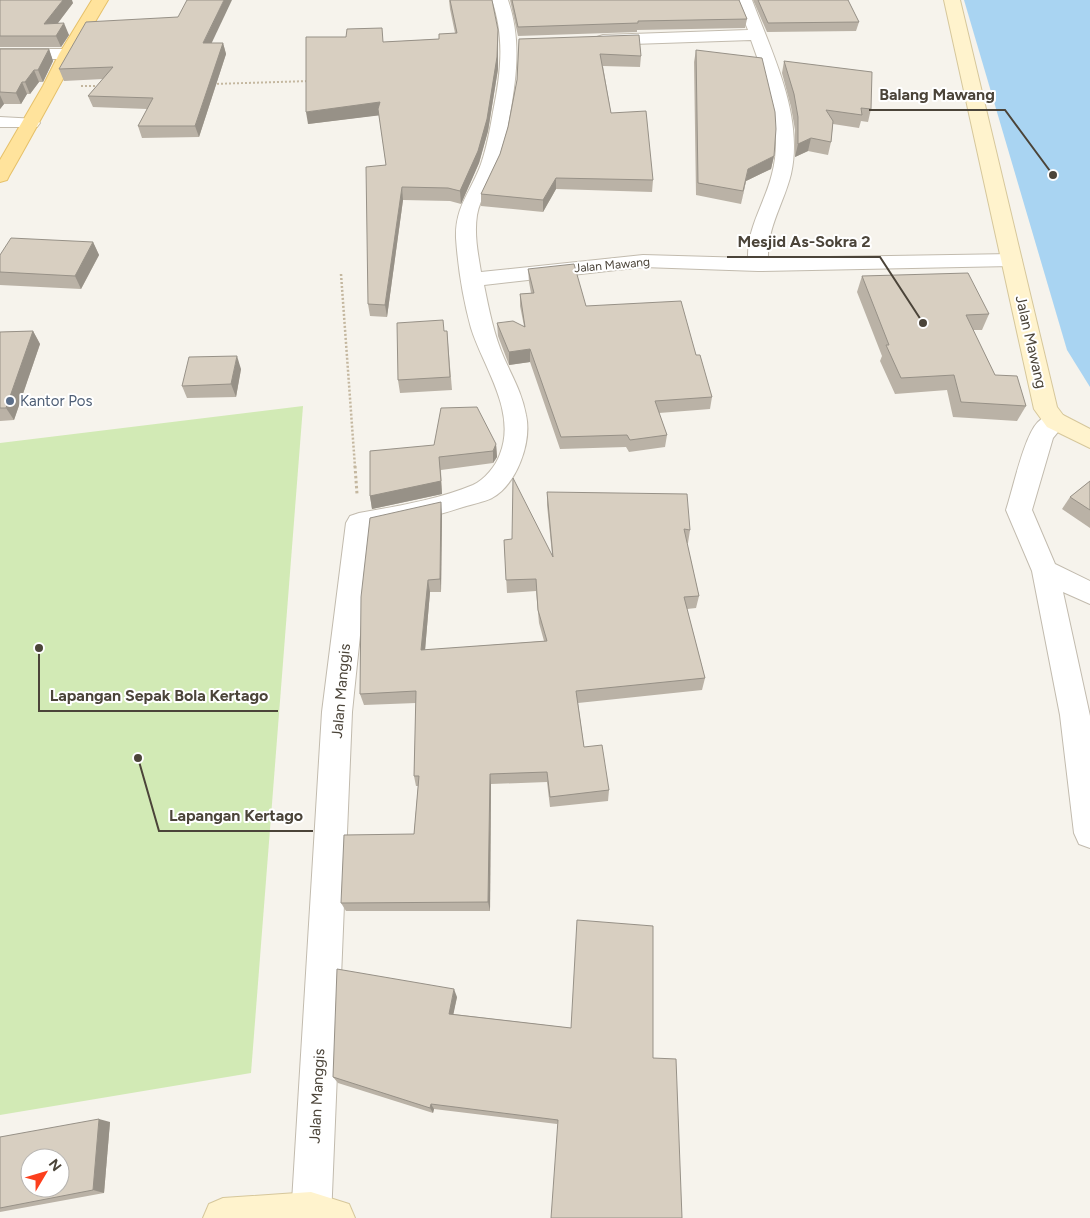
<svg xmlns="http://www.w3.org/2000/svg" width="1090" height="1218" font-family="Figtree,sans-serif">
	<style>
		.green { fill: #d2eab5 }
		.water { fill: #a9d4f2 }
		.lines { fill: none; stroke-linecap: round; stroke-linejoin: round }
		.street-casing { stroke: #c2bbae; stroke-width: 2 }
		.secondary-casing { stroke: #d6c79b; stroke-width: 2 }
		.primary-casing { stroke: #e6c16a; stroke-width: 2 }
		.path-far2 { stroke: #c4b79f; stroke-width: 2; stroke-dasharray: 2 2; stroke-linecap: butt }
		.path-far1 { stroke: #c4b79f; stroke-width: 2.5; stroke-dasharray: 2 2; stroke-linecap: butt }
		.path { stroke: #c4b79f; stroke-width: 3; stroke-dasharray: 2.5 2.5; stroke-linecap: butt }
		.street { fill: #fff; fill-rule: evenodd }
		.secondary { fill: #fff3cd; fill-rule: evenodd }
		.primary { fill: #ffe39c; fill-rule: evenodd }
		.wall { fill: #bab2a6 }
		.shaded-wall { fill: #979187 }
		.building { fill: #d8cfc1; stroke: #979187; fill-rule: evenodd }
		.service-dot { fill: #5c6f8a; stroke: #fff; stroke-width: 2 }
		.labels { text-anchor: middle; stroke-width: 4; stroke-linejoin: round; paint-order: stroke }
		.far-street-label { font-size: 12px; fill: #4b4439; stroke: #fff }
		.street-label { font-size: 15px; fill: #4b4439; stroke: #fff }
		.service-label { font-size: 15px; fill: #4e5e75; stroke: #fff; text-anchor: start }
		.leader { fill: none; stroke: #4b4439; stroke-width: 2 }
		.callout-dot { fill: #4b4439; stroke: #fff; stroke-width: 2 }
		.callout-label { font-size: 16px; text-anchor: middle; font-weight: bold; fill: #4b4439; stroke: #fff; stroke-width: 4; stroke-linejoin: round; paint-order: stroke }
	</style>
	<rect width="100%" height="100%" fill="#f6f3ec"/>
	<polygon class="green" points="303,406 251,1073 0,1115 0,443"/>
	<polygon class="water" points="964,0 1090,0 1090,387 1067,350"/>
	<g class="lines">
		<defs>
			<g id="street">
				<path d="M492 0H508C521 38 517 74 510 114 507 131 505 149 499 166 492 183 480 197 477 215 474 234 478 254 481 272L643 255 748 258C747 227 765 203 772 174 784 130 766 82 751 40L603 45 597 43 595 40 597 37 603 35 748 30 736 0H752C772 53 804 116 791 174 784 203 767 227 768 258L1012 254 1019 256 1022 260 1019 264 1012 266 758 271 643 267 484 285C489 310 494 335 504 358 513 378 522 393 526 415 532 442 517 484 492 498 484 502 472 504 463 507 433 517 403 524 371 530L352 712 331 1218H291L322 712 346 523 350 516 359 513C397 506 437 500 473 485 484 480 496 466 500 454 517 411 483 367 471 328 463 299 458 267 456 238 455 206 471 192 481 164 487 147 490 129 493 112 501 73 505 38 492 0Z"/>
				<polygon points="0,49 67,49 73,51 75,54 73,57 67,59 0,59"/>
				<polygon points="0,117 37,119 40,123 37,127 0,127"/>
				<path d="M1055 413 1063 415 1067 421 1053 438 1032 510 1055 564 1090 581V604L1063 592 1090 716V848L1079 844 1074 833 1060 715 1032 571 1006 510C1013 489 1024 436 1038 422 1043 417 1049 414 1055 413Z"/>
			</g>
			<g id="secondary">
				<polygon points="944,0 960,0 1057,407 1063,415 1090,429 1090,448 1047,427 1034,409"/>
				<polygon points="311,1192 349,1204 355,1218 203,1218 209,1204 223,1198"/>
			</g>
			<path id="primary" d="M92 0H108C73 58 43 117 9 176L7 180 0 182V160L43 86 59 54Z"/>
		</defs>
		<use href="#street" class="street-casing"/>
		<use href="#secondary" class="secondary-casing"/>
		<use href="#primary" class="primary-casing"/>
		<g class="path-far2">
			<polyline points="213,84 309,81"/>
			<polyline points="81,86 99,86"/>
		</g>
		<polyline class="path-far1" points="341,274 355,467"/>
		<polyline class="path" points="355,466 357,494"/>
		<use href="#street" class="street"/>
		<use href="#secondary" class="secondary"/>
		<use href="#primary" class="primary"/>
	</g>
	<g class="wall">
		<polygon points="0,0 73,3 58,23 69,35 61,47 0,47"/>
		<polygon points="449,0 498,30 498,69 488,131 479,163 461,204 450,201 403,200 387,317 370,316 368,304 386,165 379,115 308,124 384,42 439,39 455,33 450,9"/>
		<polygon points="510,0 739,0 747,19 745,28 637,30 637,32 518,36"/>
		<polygon points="753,0 848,0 859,22 856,31 767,32"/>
		<polygon points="519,39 641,56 640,67 603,66 611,113 653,180 652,192 556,189 543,212 481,206 481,194 500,154 508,127 517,80"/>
		<polygon points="212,43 223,43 226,54 199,137 142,138 138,126 147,109 93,107 88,96 103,79 64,81 59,69"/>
		<polygon points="0,49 49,49 53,61 43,82 39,82 30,94 27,94 21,104 4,104 0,109"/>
		<polygon points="696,50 774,156 771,169 746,181 741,204 696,195 694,62"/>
		<polygon points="784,61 871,109 868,122 861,121 859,128 833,124 831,142 828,155 808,151 795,157 795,130 791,107 782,73"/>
		<polygon points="93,242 99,255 81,289 0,285 0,255"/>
		<polygon points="528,269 586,306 696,355 712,397 710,409 659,413 667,435 665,447 629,452 626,447 560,449 530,362 509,365 498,336 497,323 524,326 520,306 520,294 531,293 529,282"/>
		<polygon points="862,276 989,314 982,330 973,330 995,375 1026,406 1017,421 953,417 947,390 895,394 880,361 882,356 857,292"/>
		<polygon points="33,331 40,344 14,420 0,421 0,332"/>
		<polygon points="444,331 447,331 452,390 400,393 398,380"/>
		<polygon points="241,369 236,397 187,398 182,386"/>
		<polygon points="496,444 497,457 493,463 441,470 442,494 372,509 370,496 370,451"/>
		<polygon points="1090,481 1090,528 1062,509 1070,497"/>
		<polygon points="547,492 690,530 688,543 687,543 699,596 696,608 687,609 705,678 702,690 578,703 584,747 609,790 608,801 550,807 547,782 491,784 490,911 346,911 341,903 414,834 418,786 416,786 414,776 416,703 364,705 360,694 442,515 441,592 430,592 425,650 544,641 539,623 536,591 507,593 504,540 552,554 547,505"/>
		<polygon points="653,926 557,1124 434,1109 433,1113 338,1083 333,1077 457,997 453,1014 571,1028"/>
		<polygon points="110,1122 104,1193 0,1212 0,1137"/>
	</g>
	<g class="shaded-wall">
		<polygon points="63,0 72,0 73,3 48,36 44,24"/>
		<polygon points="224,0 232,0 206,55 203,43"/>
		<polygon points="64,23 69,35 61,47 56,36"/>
		<polygon points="498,30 498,69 488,131 479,163 461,204 460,191"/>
		<polygon points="223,43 226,54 199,137 195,126"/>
		<polygon points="49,49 53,61 43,82 38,70"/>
		<polygon points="34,70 39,82 30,94 25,82"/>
		<polygon points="22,82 27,94 21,104 16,93"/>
		<polygon points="0,95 4,104 0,109"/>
		<polygon points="380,102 382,115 308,124 306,112"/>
		<polygon points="811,138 808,151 795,157 798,144"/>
		<polygon points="774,156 771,169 746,181 741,204 748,169"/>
		<polygon points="556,178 556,189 543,212 543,200"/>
		<polygon points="402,187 403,200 387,317 385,305"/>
		<polygon points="93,242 99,255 81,289 75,276"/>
		<polygon points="33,331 40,344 14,420 6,408"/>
		<polygon points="530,349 530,362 509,365 509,352"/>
		<polygon points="237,356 241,369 236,397 231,384"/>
		<polygon points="496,444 497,457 493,463 493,451"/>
		<polygon points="439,457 442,494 372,509 370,496"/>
		<polygon points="441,502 442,515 441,592 440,579"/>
		<polygon points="428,580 430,592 424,662 421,650"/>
		<polygon points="490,774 491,784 490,911 488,902"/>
		<polygon points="454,989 457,997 452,1021 449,1014"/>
		<polygon points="431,1104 434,1109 433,1113 430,1108"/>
		<polygon points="99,1119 110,1122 104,1193 93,1190"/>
	</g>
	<g class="building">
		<polygon points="0,0 63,0 44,24 64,23 56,36 0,36"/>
		<polygon points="187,0 224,0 203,43 223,43 195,126 138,126 153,98 88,96 113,67 59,69 86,22 178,17"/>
		<polygon points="450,0 492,0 498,30 497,57 487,119 478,151 460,191 448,188 402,187 385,305 368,304 366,167 386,165 378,109 380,102 306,112 306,37 346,37 347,29 382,28 383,42 439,39 439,34 457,33"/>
		<polygon points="512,0 739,0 747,19 638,21 638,23 518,27"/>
		<polygon points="758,0 848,0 859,22 768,23"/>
		<polygon points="639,35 641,56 600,54 611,113 646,111 653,180 556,178 543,200 481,194 500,154 508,127 517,80 519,39"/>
		<polygon points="0,49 49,49 38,70 34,70 25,82 22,82 16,93 0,92"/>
		<polygon points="696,50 762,58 775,112 776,129 774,156 748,169 743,191 698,183"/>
		<polygon points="784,61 872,72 871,109 861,108 862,115 826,110 833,121 831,142 811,138 798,144 798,117 794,94"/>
		<polygon points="11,238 93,242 75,276 0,272 0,255"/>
		<polygon points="574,264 586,306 681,301 696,355 700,355 712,397 655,401 667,435 630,440 627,435 561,437 530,349 509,352 497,323 513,321 525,327 520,294 534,293 528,269"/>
		<polygon points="968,273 989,314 966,315 995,375 1017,376 1026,406 961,402 954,375 901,378 886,345 889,345 862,276"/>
		<polygon points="443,320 444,331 447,331 450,377 398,380 397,323"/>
		<polygon points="33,331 6,408 0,408 0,332"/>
		<polygon points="237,356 231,384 182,386 189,357"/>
		<polygon points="477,407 496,444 493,451 439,457 441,481 370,496 370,451 434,445 441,408"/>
		<polygon points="513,478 553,557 547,492 687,494 690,530 684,529 699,596 684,597 705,678 576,691 584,747 602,745 609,790 550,797 547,772 490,774 488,902 341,903 344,835 414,834 419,776 414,776 416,691 360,694 361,597 370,518 441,502 440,579 428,580 421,650 547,641 538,610 536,579 506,580 504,540 512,539"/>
		<polygon points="1090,481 1090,510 1070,497"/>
		<polygon points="577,920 653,926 653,1058 676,1059 682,1218 551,1218 558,1120 431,1104 430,1108 333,1077 337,969 454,989 449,1014 571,1028"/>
		<path d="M99 1119 93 1190 0 1208V1137ZM30 1158H60V1188H30Z"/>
	</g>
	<circle class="service-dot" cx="10" cy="401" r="5"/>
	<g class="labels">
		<g class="far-street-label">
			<text transform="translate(612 265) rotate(-5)" y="4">Jalan Mawang</text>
		</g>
		<g class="street-label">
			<text transform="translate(1031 342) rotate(77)" y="5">Jalan Mawang</text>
			<text transform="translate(341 691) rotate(-85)" y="5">Jalan Manggis</text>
			<text transform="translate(317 1096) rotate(-87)" y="5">Jalan Manggis</text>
		</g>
		<g class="service-label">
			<text x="20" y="406">Kantor Pos</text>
		</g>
	</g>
	<path class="leader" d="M1053 175L1005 110H869M923 323L880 257H727M39 648L39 711H278M138 758L159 831H313"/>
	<g class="callout-dot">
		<circle cx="1053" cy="175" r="5"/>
		<circle cx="923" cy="323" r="5"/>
		<circle cx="39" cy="648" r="5"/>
		<circle cx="138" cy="758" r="5"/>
	</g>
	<g class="callout-label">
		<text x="937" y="100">Balang Mawang</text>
		<text x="804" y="247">Mesjid As-Sokra 2</text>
		<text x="159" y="701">Lapangan Sepak Bola Kertago</text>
		<text x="236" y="821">Lapangan Kertago</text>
	</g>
	<g transform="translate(45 1173) rotate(52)"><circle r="24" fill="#ffffff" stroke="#b7b4b0"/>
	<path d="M0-4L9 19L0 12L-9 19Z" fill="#fc3f1d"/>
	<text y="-8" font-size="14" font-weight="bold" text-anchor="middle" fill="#4b4439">N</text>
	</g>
</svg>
